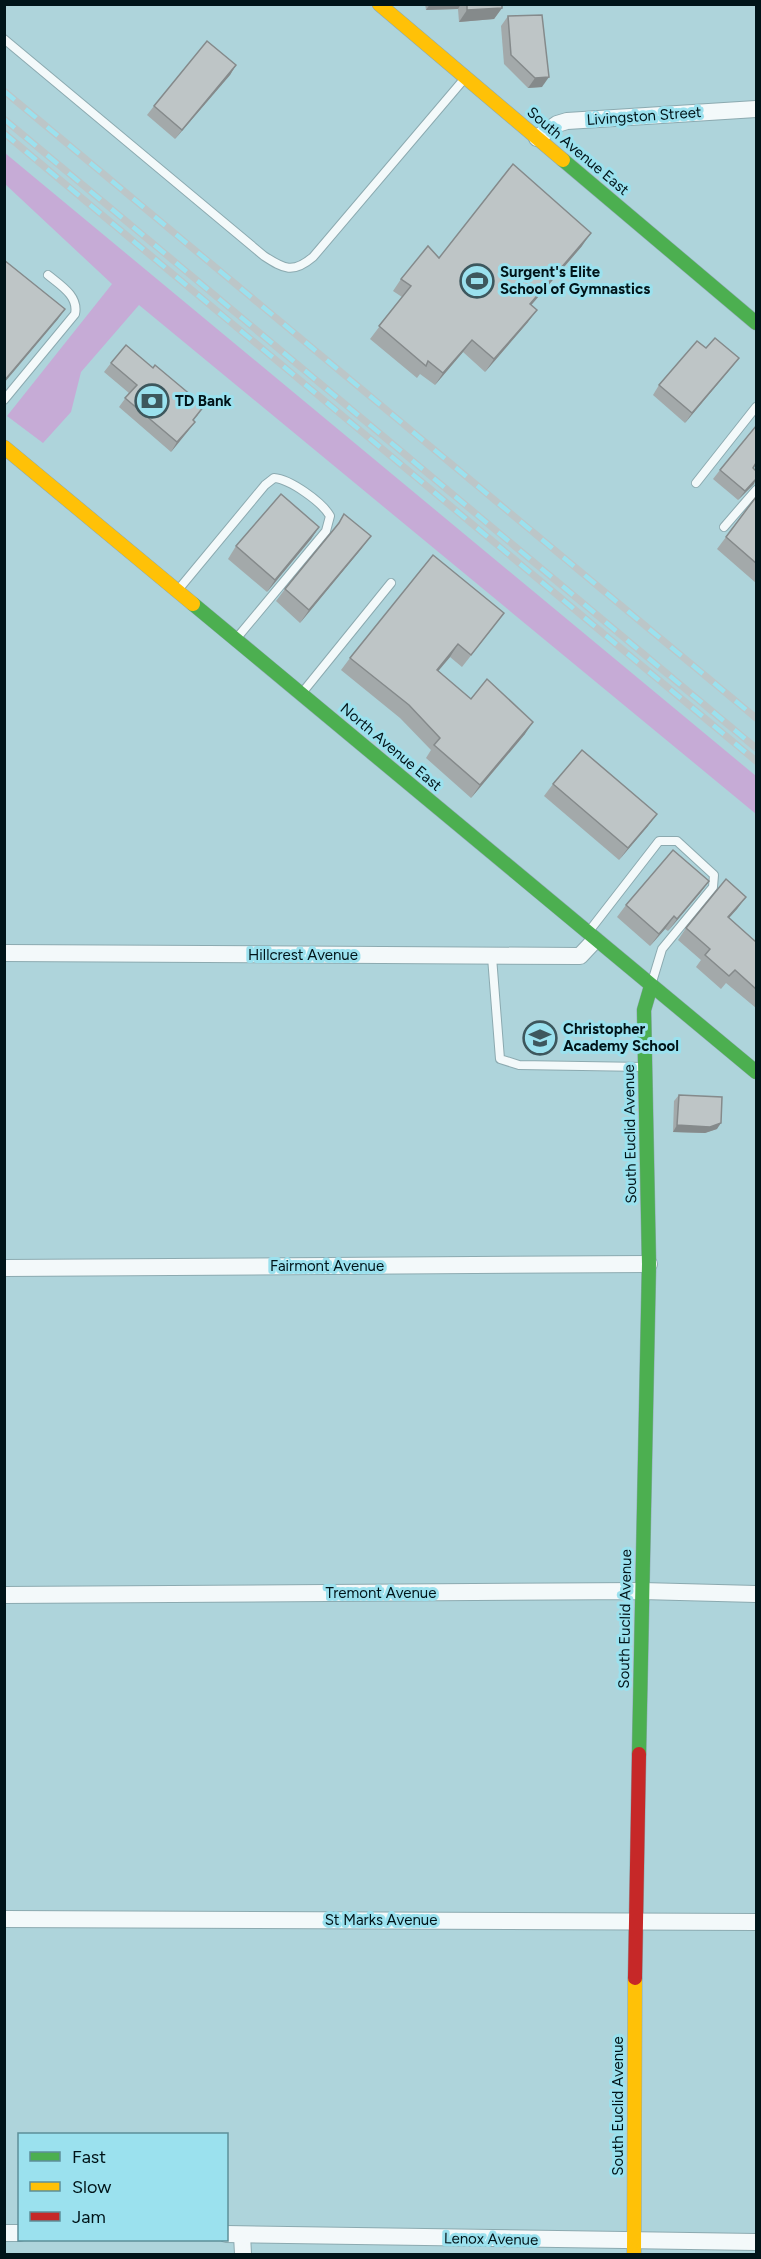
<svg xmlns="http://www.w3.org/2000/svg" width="761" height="2259" font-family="Figtree,sans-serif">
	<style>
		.green { fill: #c6abd6 }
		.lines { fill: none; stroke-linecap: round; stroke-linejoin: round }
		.lane-casing { stroke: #8caab0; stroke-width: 10 }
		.street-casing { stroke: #8caab0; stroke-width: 18 }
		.fast-casing { stroke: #8caab0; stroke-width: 15 }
		.slow-casing { stroke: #8caab0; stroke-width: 15 }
		.jam-casing { stroke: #8caab0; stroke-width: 15 }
		.lane { stroke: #f3f9fa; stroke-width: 8 }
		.street { stroke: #f3f9fa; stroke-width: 16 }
		.fast { stroke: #4caf50; stroke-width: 14 }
		.slow { stroke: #ffc107; stroke-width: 14 }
		.jam { stroke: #c62828; stroke-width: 14 }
		.rail-casing { stroke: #bcc6c8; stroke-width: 7 }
		.rail { stroke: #9be1ee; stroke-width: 4.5; stroke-dasharray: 14; stroke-linecap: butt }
		.wall { fill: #a3a9aa }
		.shaded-wall { fill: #858a8b }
		.building { fill: #bec5c6; stroke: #858a8b; stroke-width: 1.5 }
		.labels { text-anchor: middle; stroke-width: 6; stroke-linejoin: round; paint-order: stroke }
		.street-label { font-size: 15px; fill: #001419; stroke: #9be1ee }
		.poi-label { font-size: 15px; font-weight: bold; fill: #001419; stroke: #9be1ee; text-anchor: start }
	</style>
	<rect width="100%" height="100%" fill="#aed4db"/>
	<polygon class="green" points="5,153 756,776 756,814 139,305 81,372 71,412 43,443 7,416 112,284 5,184"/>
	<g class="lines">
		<defs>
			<g id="lane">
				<path d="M4 39 264 256C284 269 293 274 313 257L465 78"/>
				<path d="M4 400 75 314C79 296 60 285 48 275"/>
				<polyline points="696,483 756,407"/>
				<polyline points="724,527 756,490"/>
				<path d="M178 590 265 485 274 478C290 479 322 502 330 516L326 531 236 639"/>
				<polyline points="302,693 391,583"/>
				<polyline points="590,930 659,841 677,841 714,875 713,887 662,949 652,982"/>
				<polyline points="492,957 500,1059 519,1065 645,1067"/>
			</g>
			<g id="street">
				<polyline points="537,138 557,124 567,121 756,109"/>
				<polyline points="4,953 580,956 595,940"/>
				<polyline points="4,1268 649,1264"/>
				<polyline points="4,1595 642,1591 756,1594"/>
				<polyline points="4,1919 756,1922"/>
				<polyline points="4,2233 20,2233"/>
				<polyline points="226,2234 756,2242"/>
				<polyline points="242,2235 243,2254"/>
			</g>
			<g id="fast">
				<polyline points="563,160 756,323"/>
				<polyline points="193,604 756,1072"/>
				<polyline points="639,1754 649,1264 644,1010 651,986"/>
			</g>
			<g id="slow">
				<polyline points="379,4 563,160"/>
				<polyline points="4,447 193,604"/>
				<polyline points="634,2254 635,1978"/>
			</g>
			<polyline id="jam" points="635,1978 639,1754"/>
		</defs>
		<use href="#lane" class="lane-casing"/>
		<use href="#street" class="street-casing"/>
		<use href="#fast" class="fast-casing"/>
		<use href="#slow" class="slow-casing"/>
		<use href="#jam" class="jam-casing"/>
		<use href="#lane" class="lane"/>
		<use href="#street" class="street"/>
		<use href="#fast" class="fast"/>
		<use href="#slow" class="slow"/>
		<use href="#jam" class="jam"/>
		<defs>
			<g id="rail">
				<polyline points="4,91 756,718"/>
				<polyline points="4,119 756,748"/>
				<polyline points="4,133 756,761"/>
			</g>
		</defs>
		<use href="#rail" class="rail-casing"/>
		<use href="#rail" class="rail"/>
	</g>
	<g class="wall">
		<polygon points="425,4 502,4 502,8 494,19 459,22 458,9 426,10"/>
		<polygon points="508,16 542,87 528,88 504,64 501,26"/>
		<polygon points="236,65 230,75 175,139 147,115 154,106"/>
		<polygon points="582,246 531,305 528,322 485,372 463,352 435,385 420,374 417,378 370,339 402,297 393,291 401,279 439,258"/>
		<polygon points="706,348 732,367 685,423 653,395 659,385"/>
		<polygon points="111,363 198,415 193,420 188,431 171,452 119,407 129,393 104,372"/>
		<polygon points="754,468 754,484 738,500 713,479 720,470"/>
		<polygon points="756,497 756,583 717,549"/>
		<polygon points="344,514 362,548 300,623 276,601 285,589 333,531"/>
		<polygon points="319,527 311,539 267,592 228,559 236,546"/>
		<polygon points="495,625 462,667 450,657 438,671 471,699 525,734 471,798 426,758 431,750 400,718 341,670 350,658"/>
		<polygon points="553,784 648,826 619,860 544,796"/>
		<polygon points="709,881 700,893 668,931 665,929 650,946 617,917 626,905"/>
		<polygon points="746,897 737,909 729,918 756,942 756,1008 726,983 721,989 696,967 701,960 678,940 686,928"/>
		<polygon points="679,1095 717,1129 705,1133 673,1132 674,1101"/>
	</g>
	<g class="shaded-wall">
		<polygon points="430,4 461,4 458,9 426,10"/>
		<polygon points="502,8 494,19 459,22 467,10"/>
		<polygon points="236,65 230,75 175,139 182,130"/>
		<polygon points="549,77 542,87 528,88 535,78"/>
		<polygon points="591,233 582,246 521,317 530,304"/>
		<polygon points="65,309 58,319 4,383 4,381"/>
		<polygon points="537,310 528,322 485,372 494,359"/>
		<polygon points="472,340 463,352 435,385 443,373"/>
		<polygon points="739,358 732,367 685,423 692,413"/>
		<polygon points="195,422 188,431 171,452 177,442"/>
		<polygon points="756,479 754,484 738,500 745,491"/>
		<polygon points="319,527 311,539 267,592 275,580"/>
		<polygon points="371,536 362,548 300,623 309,610"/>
		<polygon points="458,644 450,657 429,682 437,670"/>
		<polygon points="533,722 525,734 471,798 480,785"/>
		<polygon points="657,814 648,826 619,860 628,848"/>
		<polygon points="709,881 700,893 668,931 677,919"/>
		<polygon points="746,897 737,909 719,929 728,917"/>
		<polygon points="674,916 665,929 650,946 659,934"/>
		<polygon points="721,1123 717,1129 705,1133 673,1132 677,1125"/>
	</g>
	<g class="building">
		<polygon points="467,4 502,4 502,8 467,10"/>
		<polygon points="542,15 549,77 535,78 511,55 508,16"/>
		<polygon points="207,41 236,65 182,130 154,106"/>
		<polygon points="513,164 591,233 530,304 537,310 494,359 472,340 443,373 428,361 426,366 379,326 411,286 401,279 428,246 439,258"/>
		<polygon points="4,260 65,309 4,381"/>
		<polygon points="715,338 739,358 692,413 659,385 697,341 706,348"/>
		<polygon points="126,345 153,368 155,365 204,406 193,420 195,422 177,442 125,398 137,385 111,363"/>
		<polygon points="756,426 756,463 753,468 756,471 756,479 745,491 720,470"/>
		<polygon points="281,494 319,527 275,580 236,546"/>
		<polygon points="756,497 756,563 726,537"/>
		<polygon points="344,514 371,536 309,610 285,589 339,523"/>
		<polygon points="433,555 504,613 471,655 458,644 437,670 471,699 487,679 533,722 480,785 434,745 440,738 409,705 350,658"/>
		<polygon points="582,750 657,814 628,848 553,784"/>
		<polygon points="673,850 709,881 677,919 674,916 659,934 626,905"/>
		<polygon points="726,879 746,897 728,917 756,942 756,989 735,970 729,976 705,955 710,949 686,928"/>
		<polygon points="679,1095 722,1097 721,1123 710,1127 677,1125"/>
	</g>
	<defs>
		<symbol id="stadium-ring" viewBox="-11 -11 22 22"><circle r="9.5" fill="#9be1ee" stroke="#3d575d" stroke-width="1.5"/><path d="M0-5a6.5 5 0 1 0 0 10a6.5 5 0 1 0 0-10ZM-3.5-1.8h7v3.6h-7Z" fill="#3d575d"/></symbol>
		<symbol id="bank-ring" viewBox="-11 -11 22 22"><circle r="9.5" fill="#9be1ee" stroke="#3d575d" stroke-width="1.5"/><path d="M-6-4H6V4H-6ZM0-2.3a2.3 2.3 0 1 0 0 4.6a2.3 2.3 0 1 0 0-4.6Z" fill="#3d575d"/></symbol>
		<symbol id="school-ring" viewBox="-11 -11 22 22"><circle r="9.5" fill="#9be1ee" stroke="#3d575d" stroke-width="1.5"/><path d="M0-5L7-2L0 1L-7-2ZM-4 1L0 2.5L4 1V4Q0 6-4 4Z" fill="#3d575d"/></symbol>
	</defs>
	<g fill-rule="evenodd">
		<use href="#stadium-ring" x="458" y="262" width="38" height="38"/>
		<use href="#bank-ring" x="133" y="382" width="38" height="38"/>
		<use href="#school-ring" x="521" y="1019" width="38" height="38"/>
	</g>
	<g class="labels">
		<g class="street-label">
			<text transform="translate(644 116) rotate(-4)" y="5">Livingston Street</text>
			<text transform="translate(578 151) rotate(40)" y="5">South Avenue East</text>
			<text transform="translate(391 747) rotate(40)" y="5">North Avenue East</text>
			<text x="303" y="960">Hillcrest Avenue</text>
			<text transform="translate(630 1134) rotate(-91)" y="5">South Euclid Avenue</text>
			<text x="327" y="1271">Fairmont Avenue</text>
			<text x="381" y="1598">Tremont Avenue</text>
			<text transform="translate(625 1619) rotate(-89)" y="5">South Euclid Avenue</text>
			<text x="381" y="1925">St Marks Avenue</text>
			<text transform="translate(618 2106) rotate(-90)" y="5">South Euclid Avenue</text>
			<text transform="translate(491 2239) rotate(1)" y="5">Lenox Avenue</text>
		</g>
		<g class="poi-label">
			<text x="500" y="277">Surgent's Elite<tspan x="500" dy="17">School of Gymnastics</tspan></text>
			<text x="175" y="406">TD Bank</text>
			<text x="563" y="1034">Christopher<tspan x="563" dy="17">Academy School</tspan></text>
		</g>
	</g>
	<rect width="761" height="2259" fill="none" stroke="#001419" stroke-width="12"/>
	<rect x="18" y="2133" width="210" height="108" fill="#9be1ee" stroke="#5d8f99" stroke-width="1.5"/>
	<rect x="30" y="2152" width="30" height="9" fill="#4caf50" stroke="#5d8f99" stroke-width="1.5"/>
	<text x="72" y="2163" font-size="18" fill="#001419">Fast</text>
	<rect x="30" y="2182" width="30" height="9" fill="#ffc107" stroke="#5d8f99" stroke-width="1.5"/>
	<text x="72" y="2193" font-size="18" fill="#001419">Slow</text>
	<rect x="30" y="2212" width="30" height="9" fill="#c62828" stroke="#5d8f99" stroke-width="1.5"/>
	<text x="72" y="2223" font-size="18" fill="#001419">Jam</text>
</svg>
